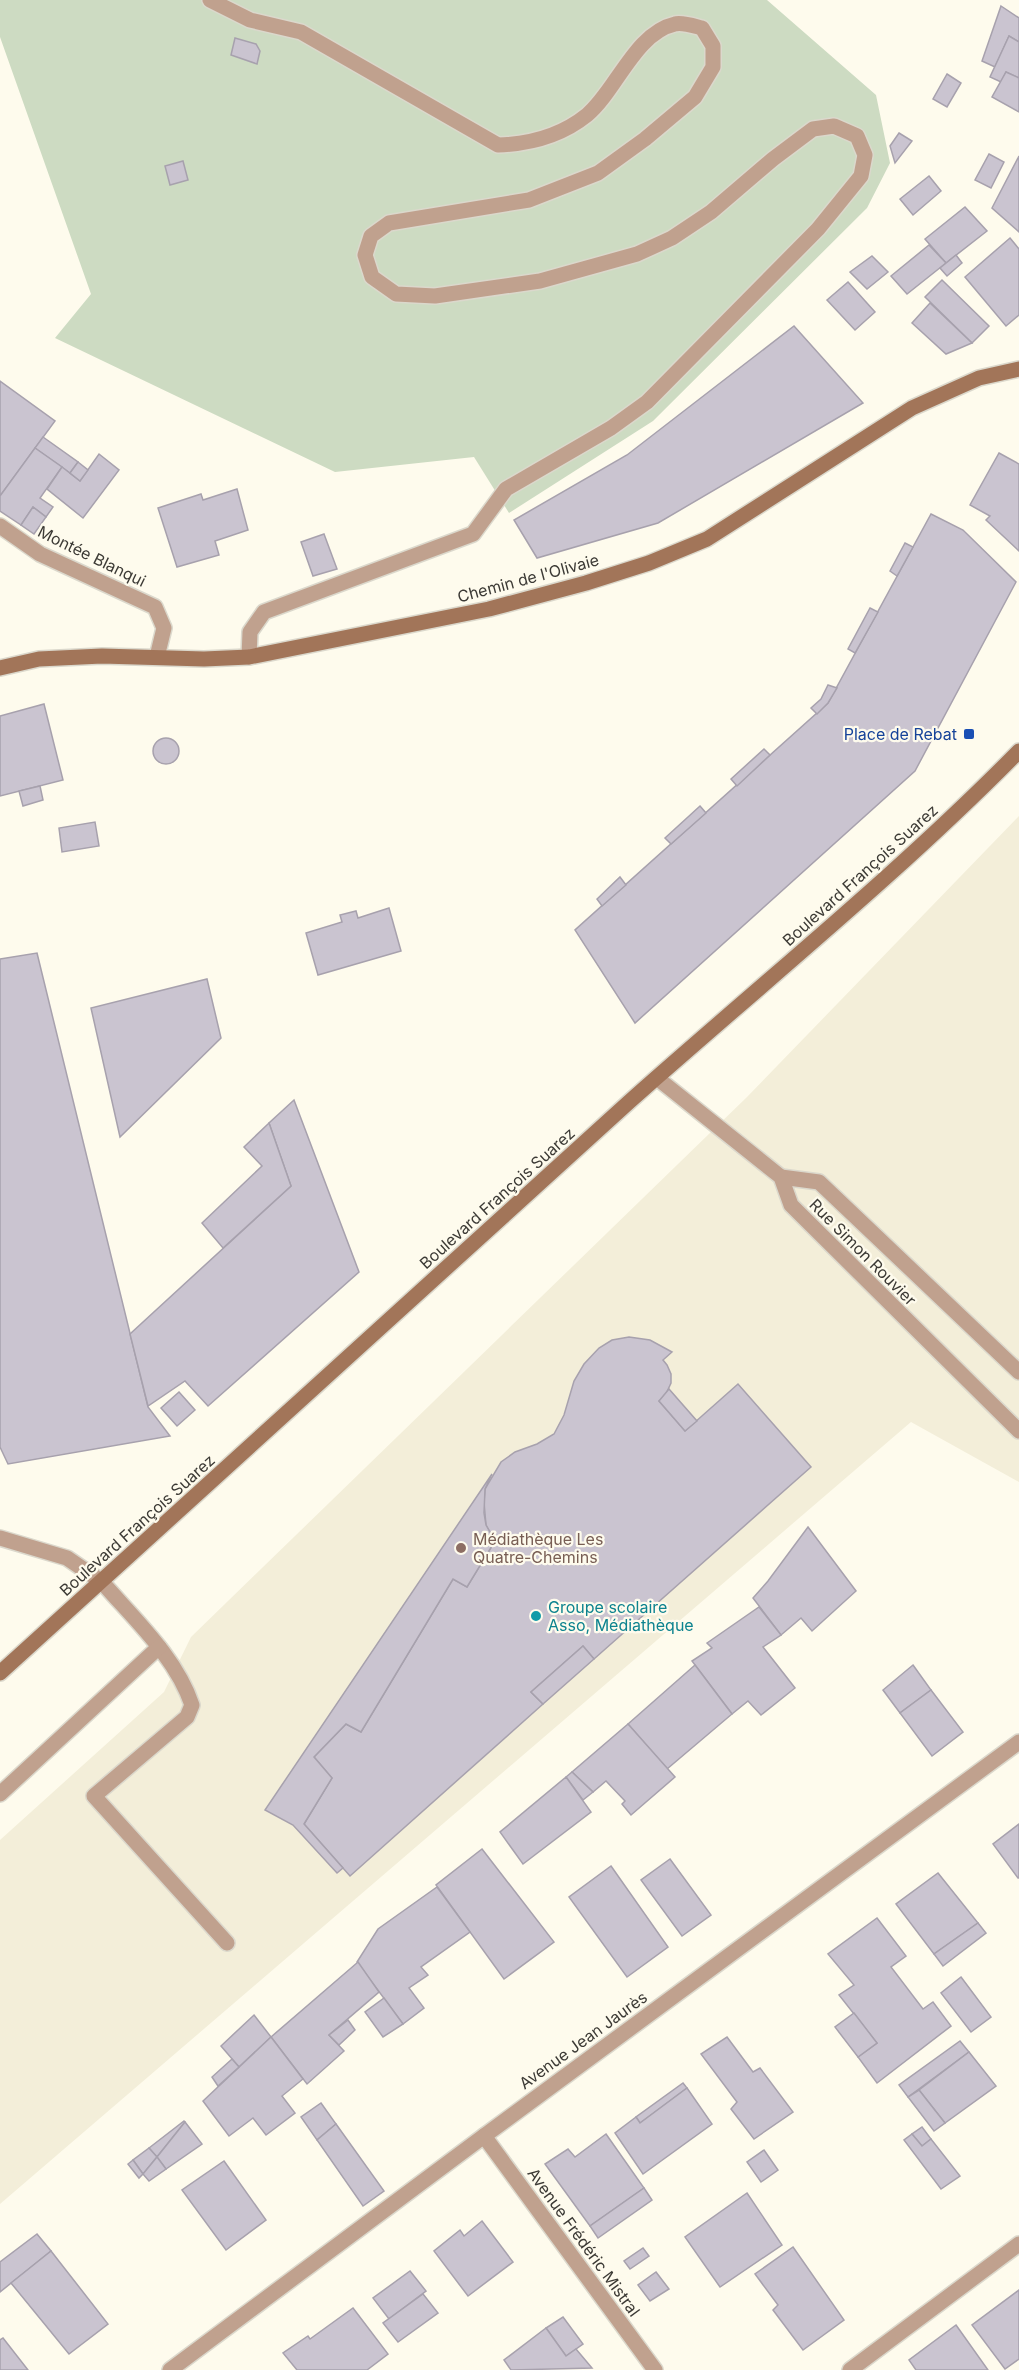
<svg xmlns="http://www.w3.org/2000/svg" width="1019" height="2370" font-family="Inter,sans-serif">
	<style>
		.built { fill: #f3eed9 }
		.green { fill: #cddbc2 }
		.building { fill: #cac4d0; stroke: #a7a1ad; stroke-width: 1.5 }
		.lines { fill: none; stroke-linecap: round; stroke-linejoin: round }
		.lane-casing { stroke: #dbd8cc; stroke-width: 18 }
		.street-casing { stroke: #dbd8cc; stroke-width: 18 }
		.secondary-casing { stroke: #dbd8cc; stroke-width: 18 }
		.lane { stroke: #c0a18e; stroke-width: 15 }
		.street { stroke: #c0a18e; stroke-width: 15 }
		.secondary { stroke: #a27559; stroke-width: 15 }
		.transit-dot { fill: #1a4fb4; stroke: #fefbed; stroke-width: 2 }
		.education-dot { fill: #8d6e63; stroke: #fefbed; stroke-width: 2 }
		.culture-dot { fill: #0f9aa8; stroke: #fefbed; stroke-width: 2 }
		.labels { text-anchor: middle; stroke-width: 4.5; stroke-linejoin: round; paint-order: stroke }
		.street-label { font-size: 16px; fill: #3c3a35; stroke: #fefbed }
		.transit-label { font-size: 16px; fill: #164399; stroke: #fefbed; text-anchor: end }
		.education-label { font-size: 16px; fill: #785e54; stroke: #fefbed; text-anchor: start }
		.culture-label { font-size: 16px; fill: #0d838f; stroke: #fefbed; text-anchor: start }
	</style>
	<rect width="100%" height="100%" fill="#fefbed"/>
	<polygon class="built" points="1019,816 1019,1482 911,1422 0,2204 0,1840 164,1692 191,1637 747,1097"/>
	<polygon class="green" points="0,0 767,0 876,95 890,163 867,208 653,421 509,513 474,457 335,472 55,338 91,294 0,37"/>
	<g class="building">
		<polygon points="1001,6 1019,18 1019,42 1009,36 995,67 982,61"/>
		<polygon points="1009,36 1019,42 1019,78 1006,72 1001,82 990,77"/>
		<polygon points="235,38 256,44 260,51 257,64 231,55"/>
		<polygon points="1006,72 1019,78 1019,112 992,97"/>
		<polygon points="947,74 961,83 947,107 933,99"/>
		<polygon points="899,133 912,141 895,163 890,146"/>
		<polygon points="989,154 1004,162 991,188 975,180"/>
		<polygon points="1019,156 1019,232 992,208"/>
		<polygon points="183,161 188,180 170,185 165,166"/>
		<polygon points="929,176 941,191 913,215 900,199"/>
		<polygon points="965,207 987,231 946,263 925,239"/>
		<polygon points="1010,238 1019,249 1019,315 1006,326 965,277"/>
		<polygon points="929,245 946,263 907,294 891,276"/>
		<polygon points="956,255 962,263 947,276 940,268"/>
		<polygon points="872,256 888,272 867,289 850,272"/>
		<polygon points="942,280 989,326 972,343 925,297"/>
		<polygon points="848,282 875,312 855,330 827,300"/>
		<polygon points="930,303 972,343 946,354 912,323"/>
		<polygon points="794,326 863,403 658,523 537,558 514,520 627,455"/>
		<polygon points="0,381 55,421 0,496"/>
		<polygon points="43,437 78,462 70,473 35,448"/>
		<polygon points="35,448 62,467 40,498 53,507 46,517 33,507 21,525 0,511 0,496"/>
		<polygon points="999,453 1019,464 1019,551 986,520 990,516 970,505"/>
		<polygon points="99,454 119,470 83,518 47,489 62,467 80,481"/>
		<polygon points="78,462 88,470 80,481 70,473"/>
		<polygon points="237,489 248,530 215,541 219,555 177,567 158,508 201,494 203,500"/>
		<polygon points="33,507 46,517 34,534 21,525"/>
		<polygon points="931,514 963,530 1016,582 915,771 635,1023 575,930 828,703"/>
		<polygon points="324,534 337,569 313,576 301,542"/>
		<polygon points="905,543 913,547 897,576 890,571"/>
		<polygon points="870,608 878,612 855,653 848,649"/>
		<polygon points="828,685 837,688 828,703 817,714 811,708 821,699"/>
		<polygon points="44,704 63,780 0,796 0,716"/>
		<circle cx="166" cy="751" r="13"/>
		<polygon points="764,749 770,755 737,786 731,779"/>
		<polygon points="40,786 43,800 23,806 19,791"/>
		<polygon points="700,806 706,813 671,844 665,838"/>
		<polygon points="95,822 99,846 62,852 59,828"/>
		<polygon points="620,877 626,885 602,906 597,899"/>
		<polygon points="389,908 401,951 318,975 306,933 342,922 340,915 356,911 358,918"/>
		<polygon points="37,953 148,1407 170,1436 8,1464 0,1447 0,959"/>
		<polygon points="207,979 221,1038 120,1137 91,1008"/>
		<polygon points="294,1100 359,1272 208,1406 185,1381 148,1406 130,1334 291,1186 269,1123"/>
		<polygon points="269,1123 291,1186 223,1248 202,1223 262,1166 244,1147"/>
		<polygon points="629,1337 650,1340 672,1352 663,1360 667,1365 671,1374 671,1383 665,1396 659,1401 685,1431 738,1384 811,1467 594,1659 583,1646 531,1692 543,1704 350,1876 304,1824 332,1778 314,1757 346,1724 361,1732 453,1579 467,1587 495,1541 486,1525 484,1502 485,1489 501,1462 515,1452 537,1444 554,1434 564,1415 574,1381 584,1364 599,1348 612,1340"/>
		<polygon points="669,1389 697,1421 685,1431 659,1401"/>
		<polygon points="179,1392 195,1410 177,1426 161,1408"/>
		<polygon points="492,1474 485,1489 484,1513 486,1525 495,1541 467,1587 453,1579 361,1732 346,1724 314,1757 332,1778 304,1824 343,1868 337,1873 293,1825 265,1810"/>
		<polygon points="808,1527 856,1591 812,1631 801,1618 781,1635 753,1598 768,1581"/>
		<polygon points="759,1607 781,1635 763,1647 795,1688 761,1715 748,1701 732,1714 692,1661 712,1648 707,1643"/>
		<polygon points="583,1646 594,1659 543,1704 531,1692"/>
		<polygon points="695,1665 732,1714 667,1769 628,1724"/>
		<polygon points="913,1665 931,1690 900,1713 883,1690"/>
		<polygon points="931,1690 963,1732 932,1756 900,1713"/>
		<polygon points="628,1724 675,1777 631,1815 622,1804 625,1801 606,1781 593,1792 572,1772"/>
		<polygon points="572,1772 593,1792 583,1800 566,1777"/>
		<polygon points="566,1777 591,1812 523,1864 500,1832"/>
		<polygon points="1019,1824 1019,1878 1018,1878 993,1844"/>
		<polygon points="482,1849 554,1942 504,1979 436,1885"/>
		<polygon points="670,1859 711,1915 682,1936 641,1880"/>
		<polygon points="611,1866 668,1947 627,1977 569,1897"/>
		<polygon points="938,1873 978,1923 934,1954 896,1904"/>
		<polygon points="437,1887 470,1932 421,1967 428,1975 409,1988 424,2008 403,2024 357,1962 378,1929"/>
		<polygon points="877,1918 906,1956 891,1967 923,2009 933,2002 951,2026 877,2083 858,2057 877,2043 839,1995 854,1985 828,1954"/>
		<polygon points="978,1923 986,1933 943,1966 934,1954"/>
		<polygon points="358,1962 379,1992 329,2035 344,2051 307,2084 271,2037"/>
		<polygon points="961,1977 991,2017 971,2032 941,1993"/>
		<polygon points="384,1998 403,2024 383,2037 365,2012"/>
		<polygon points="854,2013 877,2043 858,2057 835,2027"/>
		<polygon points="254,2015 271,2037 239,2067 221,2046"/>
		<polygon points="348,2020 355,2030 339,2045 329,2035"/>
		<polygon points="271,2037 303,2079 282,2096 295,2113 266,2135 253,2118 229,2136 203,2101"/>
		<polygon points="727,2037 753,2072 760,2068 793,2112 754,2139 731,2109 737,2102 701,2054"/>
		<polygon points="960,2041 969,2052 908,2097 899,2085"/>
		<polygon points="969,2052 996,2086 945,2123 919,2090"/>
		<polygon points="232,2059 239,2067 218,2086 212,2077"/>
		<polygon points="683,2083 687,2088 640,2123 636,2117"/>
		<polygon points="687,2088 712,2124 643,2174 615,2133 636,2117 640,2123"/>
		<polygon points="919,2090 945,2123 934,2131 908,2097"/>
		<polygon points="321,2103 336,2124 317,2140 301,2117"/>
		<polygon points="184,2121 185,2122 157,2157 149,2148"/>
		<polygon points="185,2122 202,2144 166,2169 157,2157"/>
		<polygon points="336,2124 384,2191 363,2206 317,2140"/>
		<polygon points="922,2127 931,2139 922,2146 912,2134"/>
		<polygon points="606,2134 644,2188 590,2226 545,2164 568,2149 575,2157"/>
		<polygon points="912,2134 922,2146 931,2139 960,2176 941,2189 904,2140"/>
		<polygon points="149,2148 157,2157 143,2174 133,2160"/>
		<polygon points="764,2150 778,2170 761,2182 747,2162"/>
		<polygon points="157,2157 166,2169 149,2181 143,2174"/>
		<polygon points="133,2160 143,2174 139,2178 128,2164"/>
		<polygon points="224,2161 266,2220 226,2250 182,2190"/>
		<polygon points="644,2188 652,2200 598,2238 590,2226"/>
		<polygon points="747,2193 782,2245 720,2287 685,2237"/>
		<polygon points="482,2221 513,2262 468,2296 434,2251 460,2230 464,2236"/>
		<polygon points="37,2234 51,2251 0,2292 0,2262"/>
		<polygon points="793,2247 844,2320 803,2350 773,2310 778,2305 755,2274"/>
		<polygon points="643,2248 649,2256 630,2269 624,2261"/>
		<polygon points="51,2251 108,2324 69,2354 11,2283"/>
		<polygon points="410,2271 426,2291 389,2319 373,2298"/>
		<polygon points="656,2272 669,2289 650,2301 638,2285"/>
		<polygon points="1019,2290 1019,2359 1005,2369 972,2325"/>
		<polygon points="423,2294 438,2313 398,2342 383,2323"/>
		<polygon points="353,2308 388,2354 367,2370 297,2370 283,2353 308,2336 310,2339"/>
		<polygon points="563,2317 583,2344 566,2356 546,2328"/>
		<polygon points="956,2325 988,2370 916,2370 909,2360"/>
		<polygon points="546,2328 566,2356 576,2349 592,2368 511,2370 504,2360"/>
		<polygon points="3,2338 28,2370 0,2370 0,2340"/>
	</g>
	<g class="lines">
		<defs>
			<g id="lane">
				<path d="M210 0 250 20 301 32 498 145C530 144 561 136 587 115 616 91 635 33 675 24 682 22 694 26 702 28L713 46V67L695 97 645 139 598 173 529 200 389 223 371 236 365 255 372 277 396 294 435 296 540 281 637 254 672 238 711 212 773 159 813 129 834 126 857 136 865 155 861 176 818 229 647 402 611 428 506 489 473 534 264 612 250 632 249 657"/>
				<polyline points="0,526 40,554 155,607 164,628 157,657"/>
				<polyline points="781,1177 819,1182 1019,1372"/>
				<path d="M102 1582C134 1619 176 1657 192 1705L187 1717 94 1796 227 1943"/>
				<polyline points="0,1794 159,1647"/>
			</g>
			<g id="street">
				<polyline points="657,1078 781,1177 791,1205 1019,1431"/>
				<polyline points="0,1538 67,1558 102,1582"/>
				<polyline points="484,2136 655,2370"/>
				<polyline points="170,2370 484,2136 1019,1742"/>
				<polyline points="850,2370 1019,2244"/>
			</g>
			<g id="secondary">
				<polyline points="0,668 39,659 102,656 204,659 249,657 489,609 586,583 649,563 707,539 912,408 979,378 1019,369"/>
				<path d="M0 1673C211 1484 418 1291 629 1102 759 986 896 876 1019 751"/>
			</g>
		</defs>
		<use href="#lane" class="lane-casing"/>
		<use href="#street" class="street-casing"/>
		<use href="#secondary" class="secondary-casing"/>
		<use href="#lane" class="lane"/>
		<use href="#street" class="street"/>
		<use href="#secondary" class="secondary"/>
	</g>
	<rect class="transit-dot" x="963" y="728" width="12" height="12" rx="3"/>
	<circle class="education-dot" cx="461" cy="1548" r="6"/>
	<circle class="culture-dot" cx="536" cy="1616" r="6"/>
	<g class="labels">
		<g class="street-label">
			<text transform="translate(92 556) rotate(26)" y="6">Montée Blanqui</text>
			<text transform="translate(528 578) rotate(-15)" y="6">Chemin de l'Olivaie</text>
			<text transform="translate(860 875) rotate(-42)" y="6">Boulevard François Suarez</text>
			<text transform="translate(497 1198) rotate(-42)" y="6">Boulevard François Suarez</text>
			<text transform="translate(863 1252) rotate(45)" y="6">Rue Simon Rouvier</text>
			<text transform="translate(137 1525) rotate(-42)" y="6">Boulevard François Suarez</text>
			<text transform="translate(583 2040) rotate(-36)" y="6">Avenue Jean Jaurès</text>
			<text transform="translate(584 2242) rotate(54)" y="6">Avenue Frédéric Mistral</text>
		</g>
		<g class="transit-label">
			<text x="957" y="740">Place de Rebat</text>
		</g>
		<g class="education-label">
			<text x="473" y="1545">Médiathèque Les<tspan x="473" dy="18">Quatre-Chemins</tspan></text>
		</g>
		<g class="culture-label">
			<text x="548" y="1613">Groupe scolaire<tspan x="548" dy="18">Asso, Médiathèque</tspan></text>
		</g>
	</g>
</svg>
